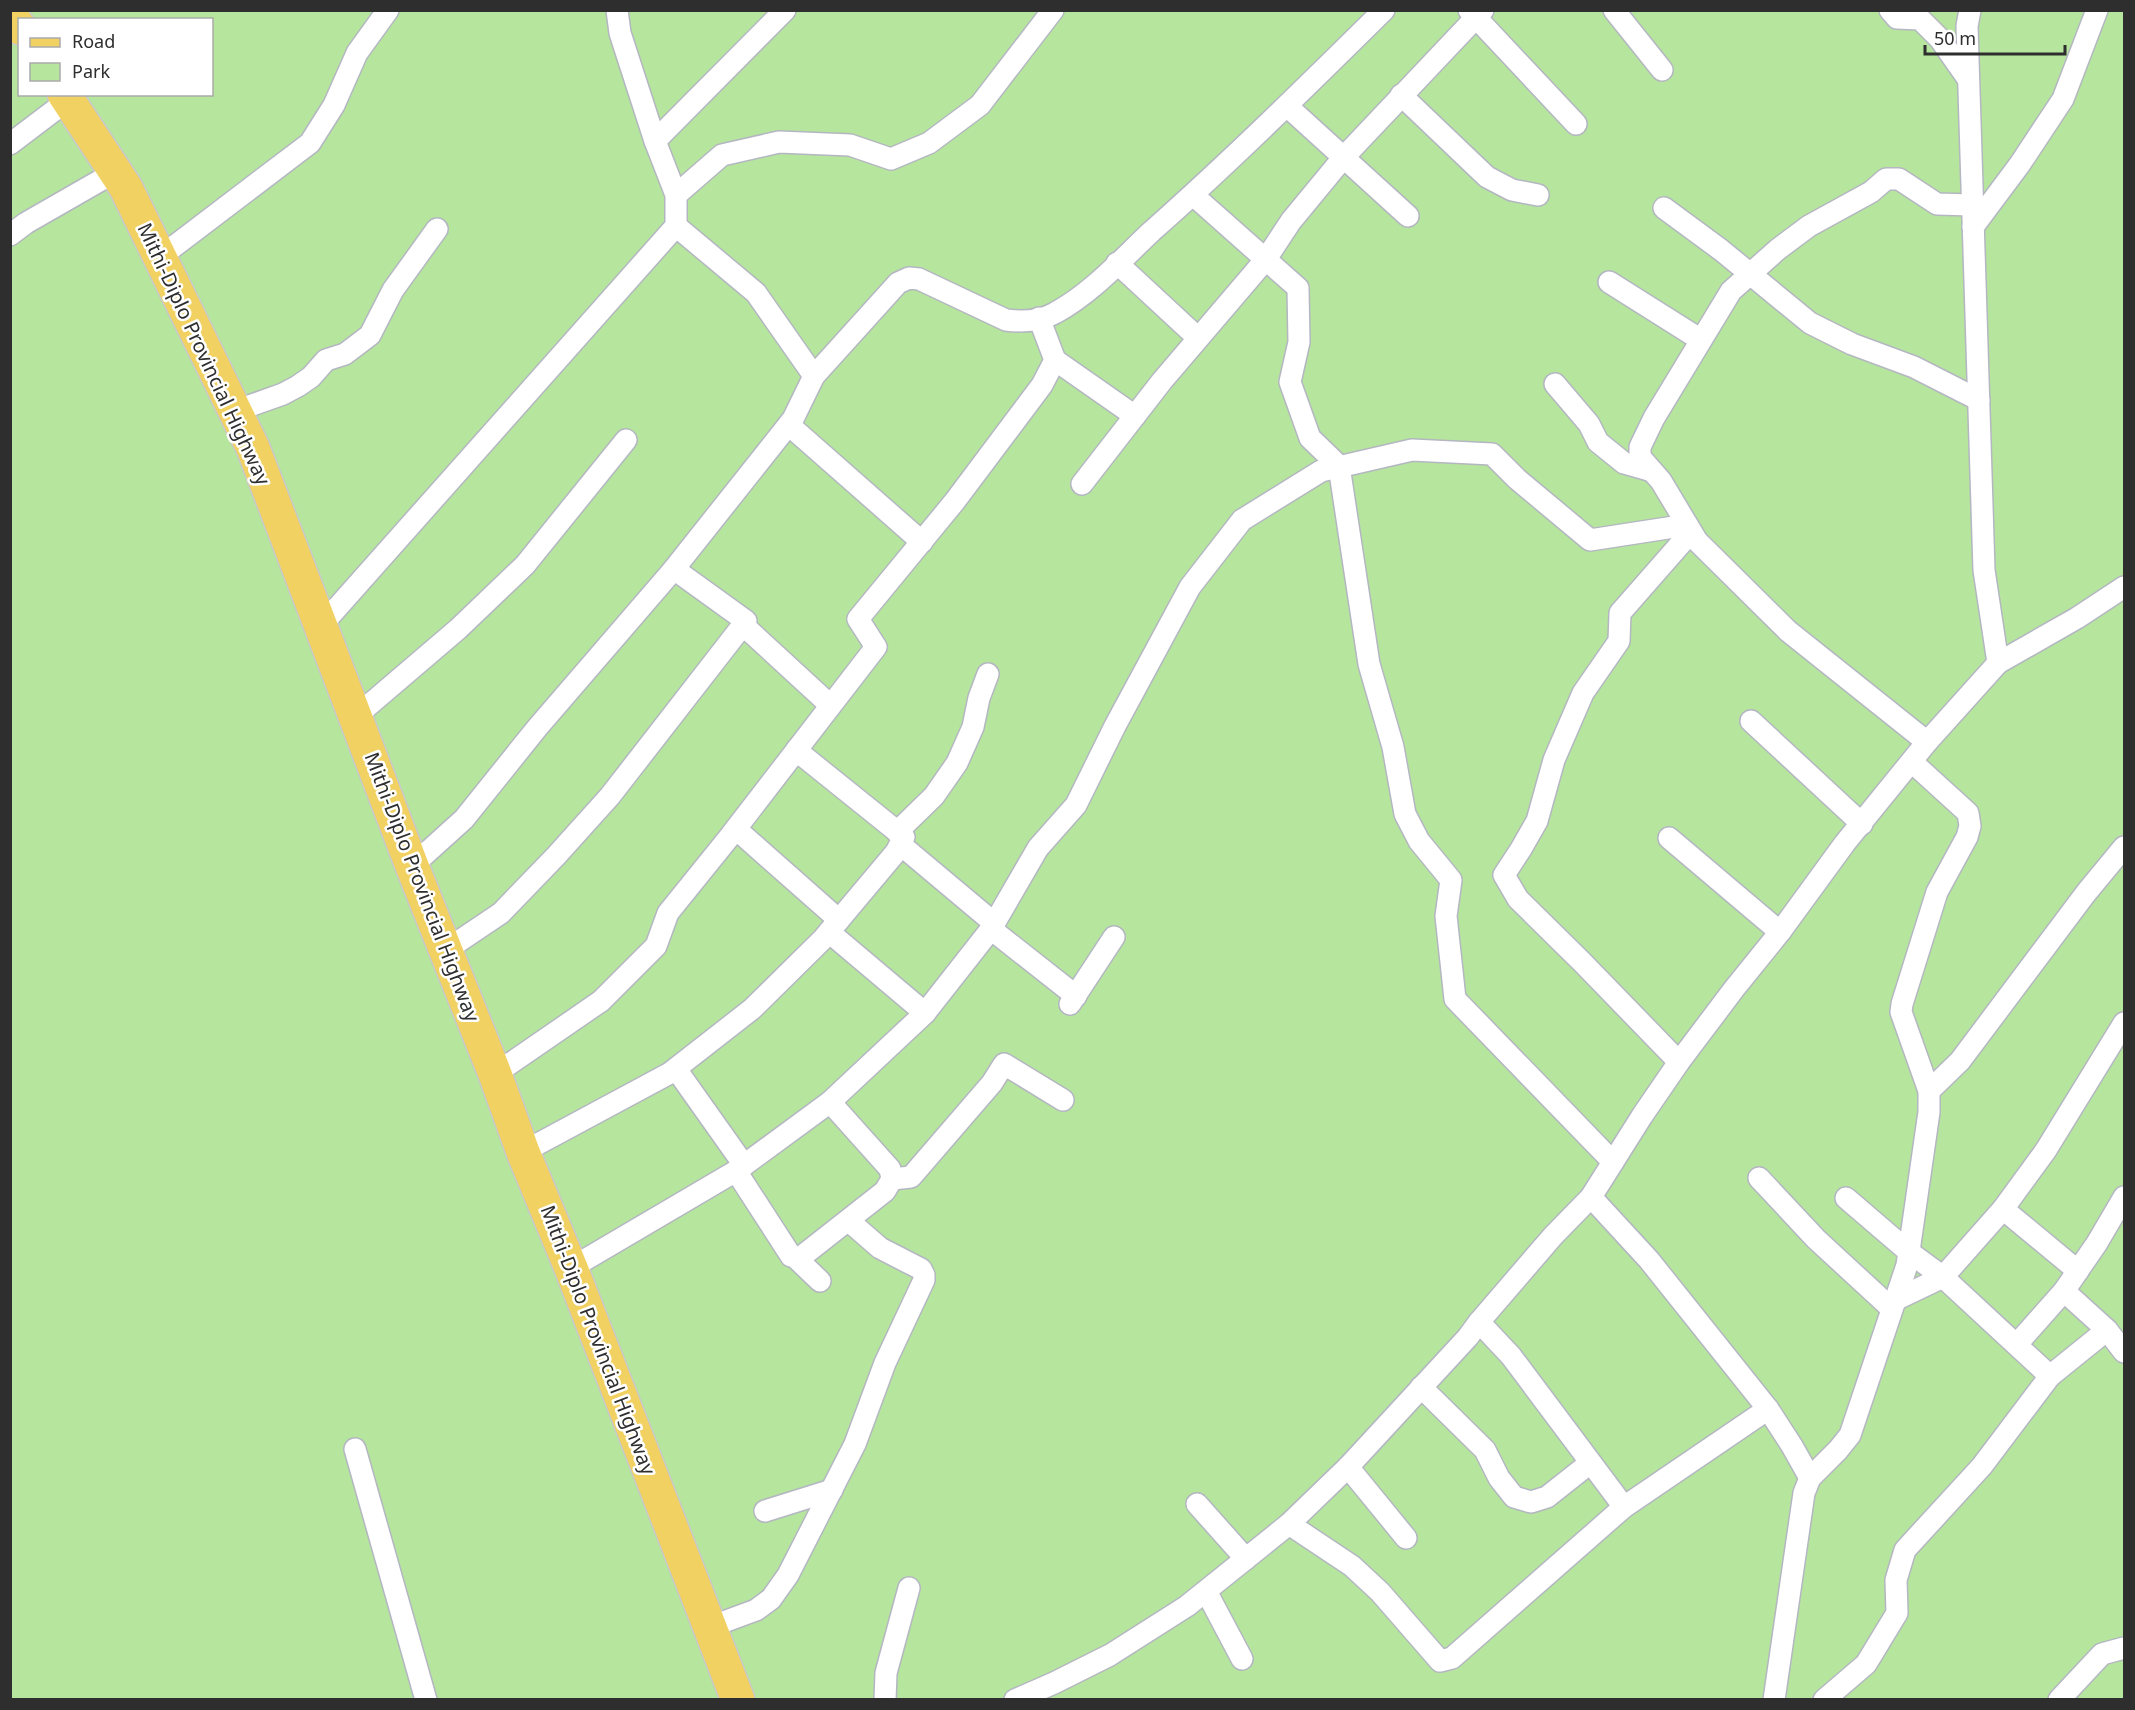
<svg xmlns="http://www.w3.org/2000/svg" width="2135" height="1710" font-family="'Noto Sans',sans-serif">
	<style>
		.green { fill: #b6e59e; fill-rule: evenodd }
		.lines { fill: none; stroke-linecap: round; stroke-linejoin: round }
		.street-casing { stroke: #b4b7c1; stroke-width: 24 }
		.primary-casing { stroke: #c9c9c9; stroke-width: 36 }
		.street { stroke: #fff; stroke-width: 21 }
		.primary { stroke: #f2d163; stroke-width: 33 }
		.labels { text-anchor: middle; stroke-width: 5; stroke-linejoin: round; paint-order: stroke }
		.street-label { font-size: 20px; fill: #2e2e2e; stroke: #fff }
	</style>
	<rect width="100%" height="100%" fill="#efe9e1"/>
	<path class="green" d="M11 11H2124V1699H11ZM20 20H212V94H20Z"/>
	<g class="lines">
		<defs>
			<g id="street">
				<polyline points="1469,10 1576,124"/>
				<polyline points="1614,10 1662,70"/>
				<polyline points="1890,10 1897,18 1920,19 1940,39 1968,79"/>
				<polyline points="1401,95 1487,177 1512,190 1538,195"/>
				<polyline points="1287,106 1408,216"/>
				<polyline points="655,141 785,10"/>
				<polyline points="10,144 68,100"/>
				<polyline points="676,195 722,155 779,142 850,145 891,159 929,143 980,105 1053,10"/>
				<polyline points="1193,195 1298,288 1299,342 1290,382 1310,438 1339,466 1369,664 1393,747 1405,814 1419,841 1451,880 1446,916 1455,999 1613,1162"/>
				<polyline points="1664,208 1721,250 1810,323 1852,344 1914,367 1979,400"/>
				<polyline points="676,226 756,293 814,376"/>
				<polyline points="1973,227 2020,164 2063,99 2097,10"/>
				<polyline points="10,235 26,223 115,172"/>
				<polyline points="160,257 310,143 334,105 357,53 388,10"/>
				<polyline points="1117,263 1198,338"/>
				<polyline points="1609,282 1701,340"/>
				<polyline points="1055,360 1135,416"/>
				<polyline points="1555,384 1589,424 1598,442 1624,463 1652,471"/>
				<polyline points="235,411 283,394 298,386 311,377 326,360 345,354 370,335 393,290 437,229"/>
				<polyline points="789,425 922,542"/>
				<polyline points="1082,484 1162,381 1266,259 1291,221 1343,158 1483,10"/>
				<polyline points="743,625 830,705"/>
				<polyline points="320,627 676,226 676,195 655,141 620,33 617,10"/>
				<polyline points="1998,663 2077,618 2124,587"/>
				<polyline points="355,717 458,629 525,565 626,440"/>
				<polyline points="1751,721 1862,824"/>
				<polyline points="1927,742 1788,631 1697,541 1661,481 1640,457 1640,447 1654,418 1731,291 1777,250 1809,226 1871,192 1886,179 1899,179 1937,204 1972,205"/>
				<polyline points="736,829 839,920"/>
				<polyline points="897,832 934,796 957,763 973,727 979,698 988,674"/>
				<polyline points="1669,838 1780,932"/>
				<polyline points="901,845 994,923"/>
				<path d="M412 866 464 819 537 728 674 569 793 419 814 376 898 283 909 278 919 279 1006 320C1022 322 1041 321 1055 313 1092 293 1122 259 1152 231 1232 160 1308 85 1384 10"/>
				<polyline points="991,929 1076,996"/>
				<polyline points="829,932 925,1013"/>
				<polyline points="446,950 501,913 556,856 610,796 746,621 674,569"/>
				<polyline points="1070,1004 1114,937"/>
				<polyline points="1679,1062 1582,962 1518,899 1504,875 1521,849 1537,821 1554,760 1583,693 1619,641 1620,613 1691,532"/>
				<polyline points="676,1069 744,1165"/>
				<polyline points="495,1074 601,1001 656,946 668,913 731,835 876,647 858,619 955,501 1042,385 1055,360 1039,318"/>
				<polyline points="1929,1091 1960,1061 2086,893 2124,847"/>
				<polyline points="523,1152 670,1073 752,1009 823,939 896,852 904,837 802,755 797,749"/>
				<polyline points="736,1171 791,1256 801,1257 885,1191 892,1179 890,1169 830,1102"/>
				<polyline points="1759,1178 1816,1239 1892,1309"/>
				<polyline points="892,1179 911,1177 992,1083 1004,1064 1063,1100"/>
				<polyline points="1591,1197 1649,1260 1768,1409 1792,1446 1810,1478"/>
				<polyline points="1846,1198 1909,1252 1943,1277 2050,1376"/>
				<polyline points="2003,1209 2078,1271"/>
				<polyline points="796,1258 820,1281"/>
				<polyline points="571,1268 736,1171 830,1102 925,1013 991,929 1038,848 1076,805 1115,726 1190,587 1242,520 1321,471 1412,450 1492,454 1517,479 1590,540 1687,525"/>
				<polyline points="2064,1291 2107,1330 2124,1352"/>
				<polyline points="1895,1300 1943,1277 2003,1209 2046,1150 2124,1023"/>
				<polyline points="1479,1322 1511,1356 1624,1507"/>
				<polyline points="2017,1344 2064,1291 2097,1243 2124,1197"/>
				<polyline points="1421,1387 1485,1450 1499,1478 1514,1497 1531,1502 1547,1497 1590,1463"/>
				<polyline points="355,1449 426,1700"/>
				<polyline points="1348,1467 1406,1538"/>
				<polyline points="1197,1504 1246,1559"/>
				<polyline points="765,1511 832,1490"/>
				<polyline points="1289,1524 1352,1566 1380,1592 1440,1661 1452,1658 1624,1507 1768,1409"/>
				<polyline points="1206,1591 1242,1659"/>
				<polyline points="710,1627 756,1610 771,1599 788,1575 855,1444 885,1363 924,1280 924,1275 921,1269 880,1248 849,1221"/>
				<polyline points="885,1700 886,1673 909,1588"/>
				<polyline points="1015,1700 1054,1683 1110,1655 1187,1606 1289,1524 1348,1467 1468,1337 1479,1322 1553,1236 1591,1197 1642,1116 1679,1062 1734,989 1780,932 1845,843 1927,742 1998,663 1984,570 1967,26 1970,10"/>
				<polyline points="1774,1700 1804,1493 1810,1478 1838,1450 1850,1435 1907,1265 1929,1112 1929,1091 1901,1012 1902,1004 1937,892 1967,837 1970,826 1968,813 1912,762"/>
				<polyline points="1824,1700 1866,1664 1897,1613 1896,1580 1905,1550 1982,1466 2050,1376 2107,1330"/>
				<polyline points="2059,1700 2102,1654 2124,1648"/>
			</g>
			<g id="primary">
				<polyline points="10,15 20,28"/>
				<polyline points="64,94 126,188 253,448 412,866 495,1074 523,1152 571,1268 738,1700"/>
			</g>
		</defs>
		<use href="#street" class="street-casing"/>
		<use href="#primary" class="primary-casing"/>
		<use href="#street" class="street"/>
		<use href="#primary" class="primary"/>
	</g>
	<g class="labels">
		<g class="street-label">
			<text transform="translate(204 354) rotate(65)" y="7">Mithi-Diplo Provincial Highway</text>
			<text transform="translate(422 887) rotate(69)" y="7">Mithi-Diplo Provincial Highway</text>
			<text transform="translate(598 1340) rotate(69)" y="7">Mithi-Diplo Provincial Highway</text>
		</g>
	</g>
	<rect width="2135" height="1710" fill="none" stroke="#2e2e2e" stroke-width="24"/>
	<rect x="18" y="18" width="195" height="78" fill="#ffffff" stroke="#ababab" stroke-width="1.5"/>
	<rect x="30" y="38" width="30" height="9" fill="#f2d163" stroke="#ababab" stroke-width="1.5"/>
	<text x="72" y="48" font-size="18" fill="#2e2e2e">Road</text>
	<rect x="30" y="63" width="30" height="18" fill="#b6e59e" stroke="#ababab" stroke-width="1.5"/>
	<text x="72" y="78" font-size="18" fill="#2e2e2e">Park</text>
	<path d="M1925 45v9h140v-9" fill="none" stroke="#2e2e2e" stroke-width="3"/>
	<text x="1934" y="45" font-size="18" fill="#2e2e2e" stroke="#ffffff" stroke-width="4.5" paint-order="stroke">50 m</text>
</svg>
